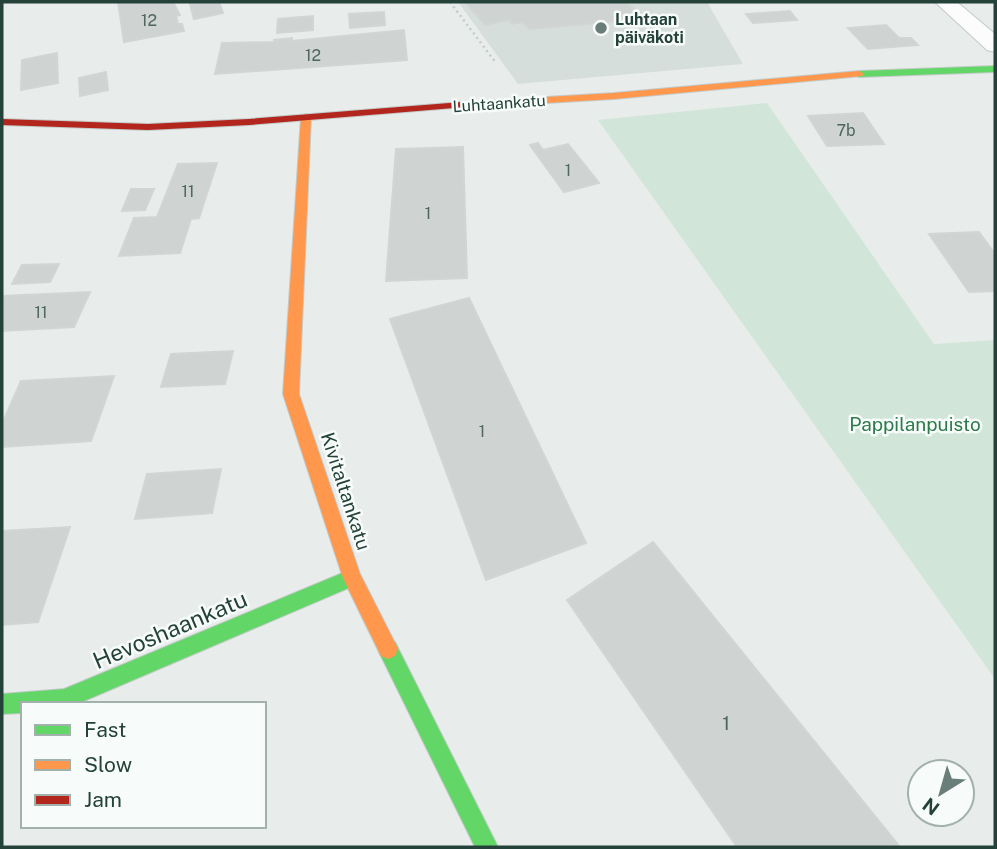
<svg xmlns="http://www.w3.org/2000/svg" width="997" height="849" font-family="'Public Sans',sans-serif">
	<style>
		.built { fill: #d6dedb }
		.green { fill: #d1e6d8 }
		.building { fill: #cfd4d2; stroke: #d1d6d4; stroke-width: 2 }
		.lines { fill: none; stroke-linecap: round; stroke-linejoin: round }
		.street-casing { stroke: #c5cac8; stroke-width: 2 }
		.fast-casing { stroke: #c3cbc8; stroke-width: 2 }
		.slow-casing { stroke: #c3cbc8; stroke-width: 2 }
		.jam-casing { stroke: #c3cbc8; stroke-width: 2 }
		.path { stroke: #c3ccca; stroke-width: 2.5; stroke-dasharray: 2 3.5; stroke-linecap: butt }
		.street { fill: #fcfcfc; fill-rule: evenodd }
		.fast { fill: #63d668; fill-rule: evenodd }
		.slow { fill: #ff974d; fill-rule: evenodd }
		.jam { fill: #b3261e; fill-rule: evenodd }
		.poi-dot { fill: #697e78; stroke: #f7fbf9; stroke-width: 2.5 }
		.labels { text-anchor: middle; stroke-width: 5; stroke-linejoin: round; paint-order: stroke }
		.far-poi-label { font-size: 16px; font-weight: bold; fill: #24423a; stroke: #f7fbf9; text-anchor: start }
		.number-label { font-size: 16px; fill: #506761 }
		.far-street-label { font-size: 16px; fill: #24423a; stroke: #f7fbf9 }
		.park-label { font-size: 19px; fill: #2d7a4b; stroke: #f7fbf9 }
		.street-label { font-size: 19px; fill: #24423a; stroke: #f7fbf9 }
		.near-number-label { font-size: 19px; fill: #506761 }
		.near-street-label { font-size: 23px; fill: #24423a; stroke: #f7fbf9 }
	</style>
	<rect width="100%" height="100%" fill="#e8edeb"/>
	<polygon class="built" points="458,2 707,2 743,64 518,84"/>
	<polygon class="green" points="767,103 934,344 995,340 995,679 598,120"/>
	<g class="building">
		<polygon points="118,2 173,2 180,15 176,16 178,24 182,24 184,31 124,42"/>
		<polygon points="201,2 219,2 223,13 194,19 190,4"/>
		<polygon points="465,2 626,2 645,19 529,29 523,22 512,24 509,20 485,25"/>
		<polygon points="790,11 797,20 753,23 746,14"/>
		<polygon points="384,12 385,25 350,28 349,14"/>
		<polygon points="313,16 313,30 277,33 278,19"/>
		<polygon points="886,25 899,38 911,38 918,45 868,49 848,28"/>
		<polygon points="404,30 407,60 215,74 222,43 274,42 274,40 292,38 292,41"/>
		<polygon points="57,53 58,83 21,90 22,60"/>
		<polygon points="106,72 108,90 80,96 79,78"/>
		<polygon points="863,113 884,144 827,146 808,116"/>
		<polygon points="538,143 543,150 568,144 599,183 564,192 530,145"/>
		<polygon points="463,147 467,278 386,281 396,149"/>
		<polygon points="217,163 199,218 191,219 180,253 119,256 134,218 157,217 178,164"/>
		<polygon points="131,189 154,189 145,210 122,211"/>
		<polygon points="979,232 995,254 995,291 969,292 929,234"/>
		<polygon points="59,264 50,282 12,284 22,265"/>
		<polygon points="90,292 74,327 2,331 2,296"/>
		<polygon points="469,298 586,543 486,580 390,319"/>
		<polygon points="233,351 225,384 161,387 171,354"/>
		<polygon points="114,376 91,441 2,447 2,424 21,381"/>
		<polygon points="221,469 212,513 135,519 147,474"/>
		<polygon points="70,527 38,622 2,625 2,531"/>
		<polygon points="653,542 900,847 737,847 567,600"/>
	</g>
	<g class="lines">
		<defs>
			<polygon id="street" points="935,2 957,2 995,34 995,52 987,50"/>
			<g id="fast">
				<polygon points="995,66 995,72 859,77 854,74 859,71"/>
				<polygon points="352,569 358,572 361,578 358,584 77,704 23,704 23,713 2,714 2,694 64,689"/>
				<polygon points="388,639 395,642 498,847 475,847 381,656 378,649 381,642"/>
			</g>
			<g id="slow">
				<polygon points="859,71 864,74 862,76 614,99 462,108 457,105 462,102 614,93"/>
				<polygon points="306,114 311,117 299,394 360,574 398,649 395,656 388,659 381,656 343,578 283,394 301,117"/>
			</g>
			<polygon id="jam" points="462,102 466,103 466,107 249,125 148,130 2,125 2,119 148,124 249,119"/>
		</defs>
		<use href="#street" class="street-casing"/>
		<use href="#fast" class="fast-casing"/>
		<use href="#slow" class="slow-casing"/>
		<use href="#jam" class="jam-casing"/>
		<polyline class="path" points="450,2 496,63"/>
		<use href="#street" class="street"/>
		<use href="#fast" class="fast"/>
		<use href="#slow" class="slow"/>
		<use href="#jam" class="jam"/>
	</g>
	<circle class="poi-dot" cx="601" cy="28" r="7"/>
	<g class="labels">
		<g class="far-poi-label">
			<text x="615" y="25">Luhtaan<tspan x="615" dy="18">päiväkoti</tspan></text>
		</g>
		<g class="number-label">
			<text x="149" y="26">12</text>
			<text x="313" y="61">12</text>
			<text x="846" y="136">7b</text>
			<text x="568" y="176">1</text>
			<text x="188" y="197">11</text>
			<text x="428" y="219">1</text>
			<text x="41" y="318">11</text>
			<text x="482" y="437">1</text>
		</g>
		<g class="far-street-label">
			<text transform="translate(499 103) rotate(-4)" y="6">Luhtaankatu</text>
		</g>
		<g class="park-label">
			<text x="915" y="431">Pappilanpuisto</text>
		</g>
		<g class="street-label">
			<text transform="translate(346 491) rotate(72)" y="7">Kivitaltankatu</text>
		</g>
		<g class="near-number-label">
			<text x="726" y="730">1</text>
		</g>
		<g class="near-street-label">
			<text transform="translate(170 630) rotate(-23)" y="8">Hevoshaankatu</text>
		</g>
	</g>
	<rect width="997" height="849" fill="none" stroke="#24423a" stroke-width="7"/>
	<rect x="21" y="702" width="245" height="126" fill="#f7fbf9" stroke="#a3b1ad" stroke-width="2"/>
	<rect x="35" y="725" width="35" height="10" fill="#63d668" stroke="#a3b1ad" stroke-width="2"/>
	<text x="84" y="737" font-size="21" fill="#24423a">Fast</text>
	<rect x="35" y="760" width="35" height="10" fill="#ff974d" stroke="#a3b1ad" stroke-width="2"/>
	<text x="84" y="772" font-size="21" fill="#24423a">Slow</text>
	<rect x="35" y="795" width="35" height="10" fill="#b3261e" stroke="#a3b1ad" stroke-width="2"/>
	<text x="84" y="807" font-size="21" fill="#24423a">Jam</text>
	<g transform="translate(941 793) rotate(217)"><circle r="33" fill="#f7fbf9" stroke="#a3b1ad" stroke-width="2"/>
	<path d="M0-5L12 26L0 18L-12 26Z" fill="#697e78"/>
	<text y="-10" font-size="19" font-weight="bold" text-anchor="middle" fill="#24423a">N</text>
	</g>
</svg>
